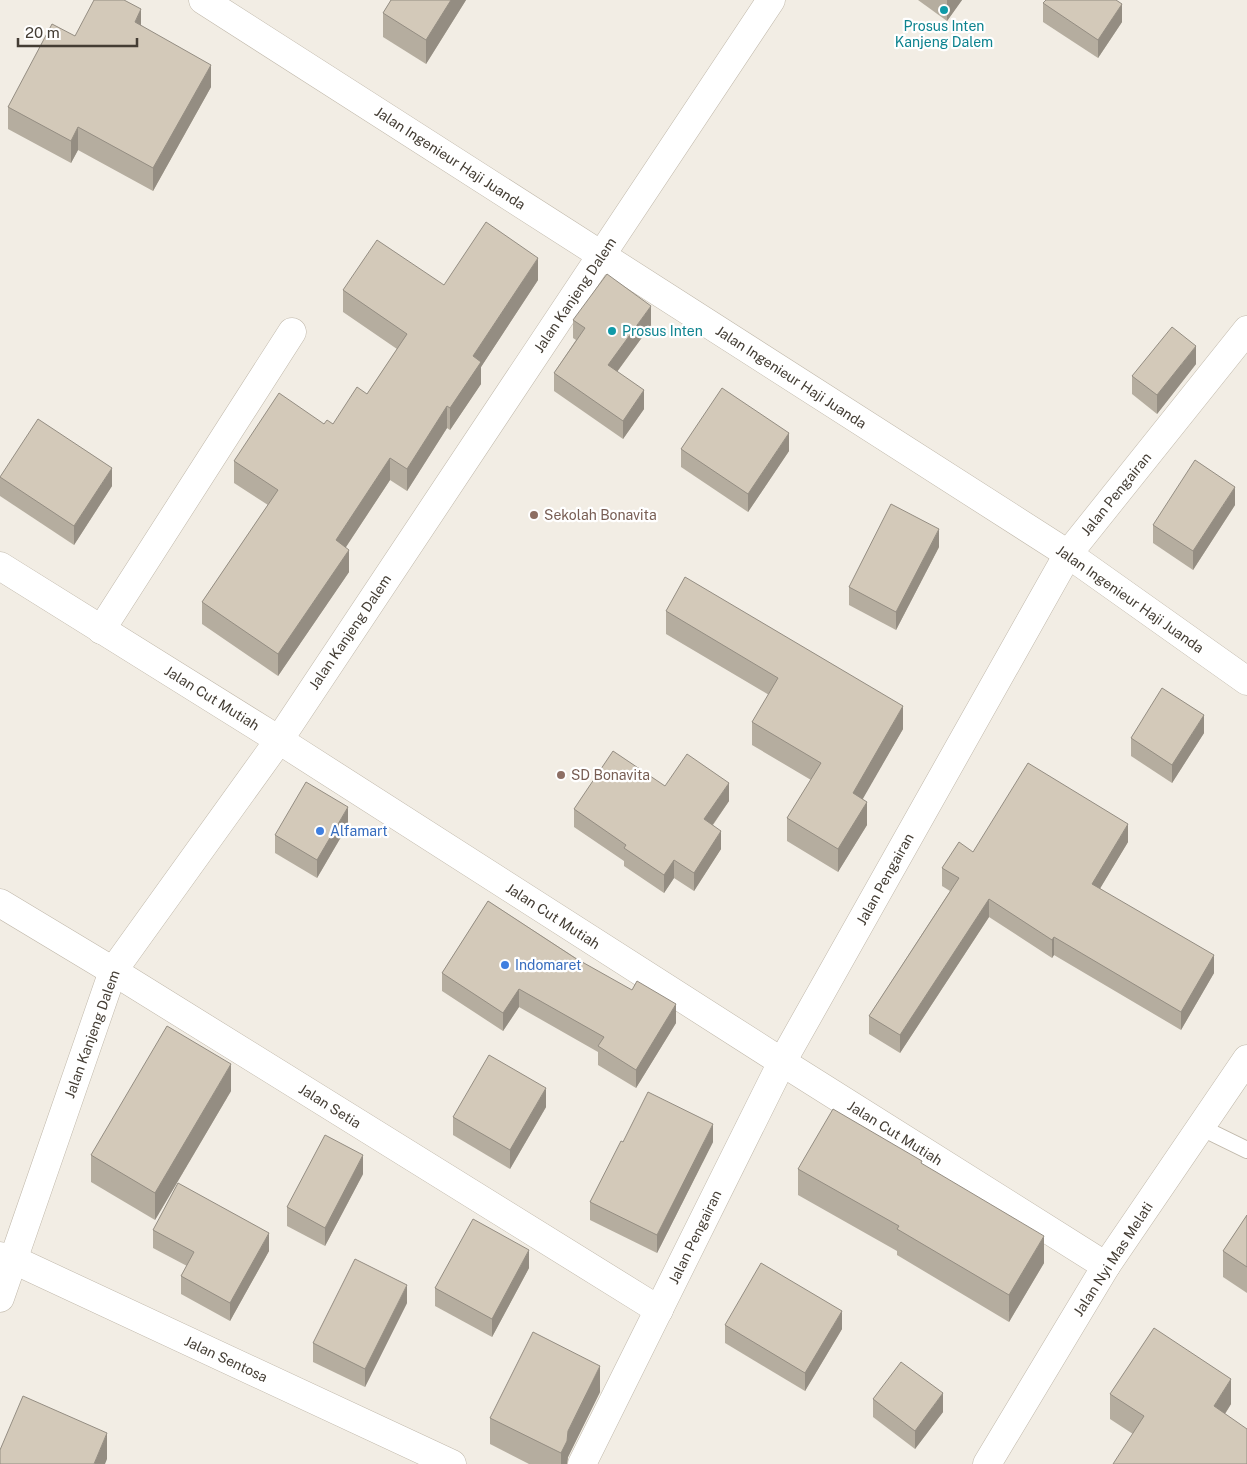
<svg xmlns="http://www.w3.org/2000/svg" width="1247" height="1464" font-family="'Public Sans',sans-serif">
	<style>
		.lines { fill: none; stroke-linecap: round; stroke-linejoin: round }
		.service-casing { stroke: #c0b8aa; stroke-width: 18 }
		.minor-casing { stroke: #c0b8aa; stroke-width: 29 }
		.tertiary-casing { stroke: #c0b8aa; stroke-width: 29 }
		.service { stroke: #fff; stroke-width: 16 }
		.minor { stroke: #fff; stroke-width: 28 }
		.tertiary { stroke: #fff; stroke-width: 28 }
		.wall { fill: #b5ad9f }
		.shaded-wall { fill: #948d82 }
		.building { fill: #d3c9b9; stroke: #948d82 }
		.culture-dot { fill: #0f9aa8; stroke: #fff; stroke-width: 2 }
		.education-dot { fill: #8d6e63; stroke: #fff; stroke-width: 2 }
		.shop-dot { fill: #3f7fe0; stroke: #fff; stroke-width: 2 }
		.labels { text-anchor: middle; stroke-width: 4.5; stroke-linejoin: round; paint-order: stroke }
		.culture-label { font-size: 14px; fill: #0d838f; stroke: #fff }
		.street-label { font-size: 14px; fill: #443d34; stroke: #fff }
		.education-label { font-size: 14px; fill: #785e54; stroke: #fff; text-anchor: start }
		.shop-label { font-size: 14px; fill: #366cbe; stroke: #fff; text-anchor: start }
	</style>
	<rect width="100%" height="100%" fill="#f2ede4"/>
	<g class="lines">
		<defs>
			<polyline id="service" points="1200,1127 1247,1150"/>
			<g id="minor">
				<polyline points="0,566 279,740 782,1062 1106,1266"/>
				<polyline points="101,630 292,332"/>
				<polyline points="0,903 113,971 659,1310"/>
				<polyline points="0,1256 12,1259 452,1464"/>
				<polyline points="0,1298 113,971 279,740 771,0"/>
				<polyline points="582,1464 782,1062 1068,554 1247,330"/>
				<polyline points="987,1464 1106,1266 1247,1059"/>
			</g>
			<polyline id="tertiary" points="203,0 1068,554 1247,681"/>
		</defs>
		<use href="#service" class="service-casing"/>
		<use href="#minor" class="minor-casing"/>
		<use href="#tertiary" class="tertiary-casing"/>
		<use href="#service" class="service"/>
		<use href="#minor" class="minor"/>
		<use href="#tertiary" class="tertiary"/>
	</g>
	<g class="wall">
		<polygon points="391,0 466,0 426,64 383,37 383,13"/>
		<polygon points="918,0 962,0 947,21"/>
		<polygon points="1043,3 1122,22 1098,58 1043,22"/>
		<polygon points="141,25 211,87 153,191 78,150 71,163 8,129 8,107 75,36"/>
		<polygon points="538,280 481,367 481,384 450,430 447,428 407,491 390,480 346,547 349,572 278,676 202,624 202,602 268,505 234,483 234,461 324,424 333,424 367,394 397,349 343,312 343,290"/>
		<polygon points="573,320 651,325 617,372 644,409 623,439 554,391 554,373 576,340 573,338"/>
		<polygon points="1196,364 1157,414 1132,394 1132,376"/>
		<polygon points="681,449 789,451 748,512 681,467"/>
		<polygon points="0,477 112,486 74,545 0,496"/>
		<polygon points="1235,505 1193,570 1153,543 1153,525"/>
		<polygon points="939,547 896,630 849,605 849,587"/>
		<polygon points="666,611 903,729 862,799 867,825 838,872 787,841 787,818 811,780 752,745 752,722 769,695 666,634"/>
		<polygon points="1204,733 1172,783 1131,756 1131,738"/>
		<polygon points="665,786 729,801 713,825 721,849 694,891 674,878 664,893 624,866 624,861 574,827 574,809"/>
		<polygon points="348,825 317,878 275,853 275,835"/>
		<polygon points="1128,842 1100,888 1214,973 1181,1030 1054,955 1052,958 989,917 900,1053 869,1034 869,1016 950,891 942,886 942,868 973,852"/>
		<polygon points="488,901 676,1023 636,1088 598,1065 598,1052 519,1007 503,1031 442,991 442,973"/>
		<polygon points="231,1091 155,1220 91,1182 91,1155"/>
		<polygon points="546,1107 510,1169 453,1135 453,1117"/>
		<polygon points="623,1142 713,1142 657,1253 590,1220 590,1202"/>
		<polygon points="922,1164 1044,1263 1009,1322 897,1255 897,1251 798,1195 798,1169"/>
		<polygon points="363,1174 325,1246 287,1226 287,1207"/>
		<polygon points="1247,1215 1247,1293 1223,1277 1223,1251"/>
		<polygon points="153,1230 269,1251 230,1321 181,1294 181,1276 187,1266 153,1248"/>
		<polygon points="529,1268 492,1337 435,1306 435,1288"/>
		<polygon points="407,1303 365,1387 313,1362 313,1343"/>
		<polygon points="725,1325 842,1329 805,1391 725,1343"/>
		<polygon points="600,1392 568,1457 567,1464 529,1464 490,1444 490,1418"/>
		<polygon points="1110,1394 1231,1404 1225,1414 1133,1434 1110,1419"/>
		<polygon points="873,1399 943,1412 915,1449 873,1417"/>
	</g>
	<g class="shaded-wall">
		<polygon points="451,0 466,0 426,64 426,40"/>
		<polygon points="947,0 962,0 947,21"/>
		<polygon points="1122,4 1122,22 1098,58 1098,40"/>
		<polygon points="141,9 141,31 135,22"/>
		<polygon points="211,65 211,87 153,191 153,168"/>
		<polygon points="78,127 78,150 71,163 71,141"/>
		<polygon points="538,258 538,280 481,367 481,384 450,430 450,408 473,356"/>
		<polygon points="651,306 651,325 608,384 608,365"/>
		<polygon points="1196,346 1196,364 1157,414 1157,395"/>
		<polygon points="644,390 644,409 623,439 623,421"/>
		<polygon points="447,406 447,428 407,491 407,469"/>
		<polygon points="789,433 789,451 748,512 748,494"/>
		<polygon points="390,458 390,480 336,562 336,540"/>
		<polygon points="112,468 112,486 74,545 74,526"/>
		<polygon points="1235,487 1235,505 1193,570 1193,551"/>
		<polygon points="939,529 939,547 896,630 896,612"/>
		<polygon points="349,550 349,572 278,676 278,654"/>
		<polygon points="903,706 903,729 853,816 853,793"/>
		<polygon points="1204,715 1204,733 1172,783 1172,765"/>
		<polygon points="729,783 729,801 704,837 704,819"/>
		<polygon points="867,802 867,825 838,872 838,849"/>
		<polygon points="348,807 348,825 317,878 317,860"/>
		<polygon points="1128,824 1128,842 1092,902 1092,884"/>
		<polygon points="721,831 721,849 694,891 694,873"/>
		<polygon points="674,860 674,878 664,893 664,875"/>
		<polygon points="989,899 989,917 900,1053 900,1035"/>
		<polygon points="1054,937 1054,955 1052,958 1052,940"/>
		<polygon points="1214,955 1214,973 1181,1030 1181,1012"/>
		<polygon points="519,989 519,1007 503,1031 503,1013"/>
		<polygon points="676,1004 676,1023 636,1088 636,1070"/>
		<polygon points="231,1064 231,1091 155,1220 155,1193"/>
		<polygon points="546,1088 546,1107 510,1169 510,1150"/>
		<polygon points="713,1124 713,1142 657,1253 657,1235"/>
		<polygon points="363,1155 363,1174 325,1246 325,1228"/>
		<polygon points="269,1233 269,1251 230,1321 230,1303"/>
		<polygon points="1044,1236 1044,1263 1009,1322 1009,1295"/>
		<polygon points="529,1250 529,1268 492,1337 492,1319"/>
		<polygon points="407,1285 407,1303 365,1387 365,1369"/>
		<polygon points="842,1311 842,1329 805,1391 805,1373"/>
		<polygon points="600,1366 600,1392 568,1457 567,1464 561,1464 561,1453 568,1431"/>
		<polygon points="1231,1379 1231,1404 1214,1431 1214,1406"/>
		<polygon points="943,1393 943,1412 915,1449 915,1431"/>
		<polygon points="107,1433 107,1459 105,1464 94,1464"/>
	</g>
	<g class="building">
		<polygon points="94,0 124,0 141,9 135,22 211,65 153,168 78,127 71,141 8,107 52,24 75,36"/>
		<polygon points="391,0 451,0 426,40 383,13"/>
		<polygon points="1046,0 1116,0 1122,4 1098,40 1043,3"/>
		<polygon points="486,222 538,258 473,356 481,362 450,408 447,406 407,469 390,458 336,540 349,550 278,654 202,602 278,490 234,461 279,393 324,424 327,420 333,424 357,387 367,394 407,334 343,290 377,240 444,285"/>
		<polygon points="607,274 651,306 608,365 644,390 623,421 554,373 585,328 573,320"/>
		<polygon points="1172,327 1196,346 1157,395 1132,376"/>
		<polygon points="722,388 789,433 748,494 681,449"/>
		<polygon points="38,419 112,468 74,526 0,477"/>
		<polygon points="1195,460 1235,487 1193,551 1153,525"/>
		<polygon points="891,504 939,529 896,612 849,587"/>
		<polygon points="685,577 903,706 853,793 867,802 838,849 787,818 821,763 752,722 778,678 666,611"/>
		<polygon points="1162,688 1204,715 1172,765 1131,738"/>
		<polygon points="613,751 665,786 687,754 729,783 704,819 721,831 694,873 674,860 664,875 624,848 626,845 574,809"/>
		<polygon points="1028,763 1128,824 1092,884 1214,955 1181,1012 1054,937 1052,940 989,899 900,1035 869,1016 959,878 942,868 959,842 973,852"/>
		<polygon points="306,782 348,807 317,860 275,835"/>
		<polygon points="488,901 575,958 632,990 637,981 676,1004 636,1070 598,1046 604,1037 519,989 503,1013 442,973"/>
		<polygon points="167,1026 231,1064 155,1193 91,1155"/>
		<polygon points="489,1055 546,1088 510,1150 453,1117"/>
		<polygon points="648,1092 713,1124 657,1235 590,1202 621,1141 623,1142"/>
		<polygon points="833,1109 922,1161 921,1163 1044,1236 1009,1295 897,1229 899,1226 798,1169"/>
		<polygon points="325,1135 363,1155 325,1228 287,1207"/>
		<polygon points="178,1183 269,1233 230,1303 181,1276 194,1252 153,1230"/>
		<polygon points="1247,1215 1247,1267 1223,1251"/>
		<polygon points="473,1219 529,1250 492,1319 435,1288"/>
		<polygon points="355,1259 407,1285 365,1369 313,1343"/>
		<polygon points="761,1263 842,1311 805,1373 725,1325"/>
		<polygon points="1154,1328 1231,1379 1214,1406 1247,1429 1247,1464 1113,1464 1144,1416 1110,1394"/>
		<polygon points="533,1332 600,1366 568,1431 567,1441 561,1453 490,1418"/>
		<polygon points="901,1362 943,1393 915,1431 873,1399"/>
		<polygon points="23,1396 107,1433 94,1464 0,1464 0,1450"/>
	</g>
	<g class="culture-dot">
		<circle cx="944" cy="10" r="5"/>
		<circle cx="612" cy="331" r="5"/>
	</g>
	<g class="education-dot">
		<circle cx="534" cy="515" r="5"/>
		<circle cx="561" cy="775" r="5"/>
	</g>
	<g class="shop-dot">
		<circle cx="320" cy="831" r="5"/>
		<circle cx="505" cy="965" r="5"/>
	</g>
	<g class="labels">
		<g class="culture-label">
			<text x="944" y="31">Prosus Inten<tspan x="944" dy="16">Kanjeng Dalem</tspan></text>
			<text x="622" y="336" text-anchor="start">Prosus Inten</text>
		</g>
		<g class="street-label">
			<text transform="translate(450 158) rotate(33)" y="5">Jalan Ingenieur Haji Juanda</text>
			<text transform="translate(575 295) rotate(-56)" y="5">Jalan Kanjeng Dalem</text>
			<text transform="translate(791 377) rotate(33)" y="5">Jalan Ingenieur Haji Juanda</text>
			<text transform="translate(1116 494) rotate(-51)" y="5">Jalan Pengairan</text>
			<text transform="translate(1130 599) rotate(35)" y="5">Jalan Ingenieur Haji Juanda</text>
			<text transform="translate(350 632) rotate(-56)" y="5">Jalan Kanjeng Dalem</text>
			<text transform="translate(212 698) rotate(32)" y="5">Jalan Cut Mutiah</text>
			<text transform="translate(885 879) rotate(-61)" y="5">Jalan Pengairan</text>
			<text transform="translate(553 916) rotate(33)" y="5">Jalan Cut Mutiah</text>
			<text transform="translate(92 1034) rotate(-70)" y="5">Jalan Kanjeng Dalem</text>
			<text transform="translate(330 1106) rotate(32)" y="5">Jalan Setia</text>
			<text transform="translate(895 1133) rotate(32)" y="5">Jalan Cut Mutiah</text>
			<text transform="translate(695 1237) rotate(-64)" y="5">Jalan Pengairan</text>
			<text transform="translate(1113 1259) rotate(-57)" y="5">Jalan Nyi Mas Melati</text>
			<text transform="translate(226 1359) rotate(25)" y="5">Jalan Sentosa</text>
		</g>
		<g class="education-label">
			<text x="544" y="520">Sekolah Bonavita</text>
			<text x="571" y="780">SD Bonavita</text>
		</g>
		<g class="shop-label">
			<text x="330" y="836">Alfamart</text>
			<text x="515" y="970">Indomaret</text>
		</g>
	</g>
	<path d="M18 38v8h119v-8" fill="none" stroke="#443d34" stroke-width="2.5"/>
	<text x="25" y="38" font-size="15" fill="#443d34" stroke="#ffffff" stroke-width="4" paint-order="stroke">20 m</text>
</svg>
